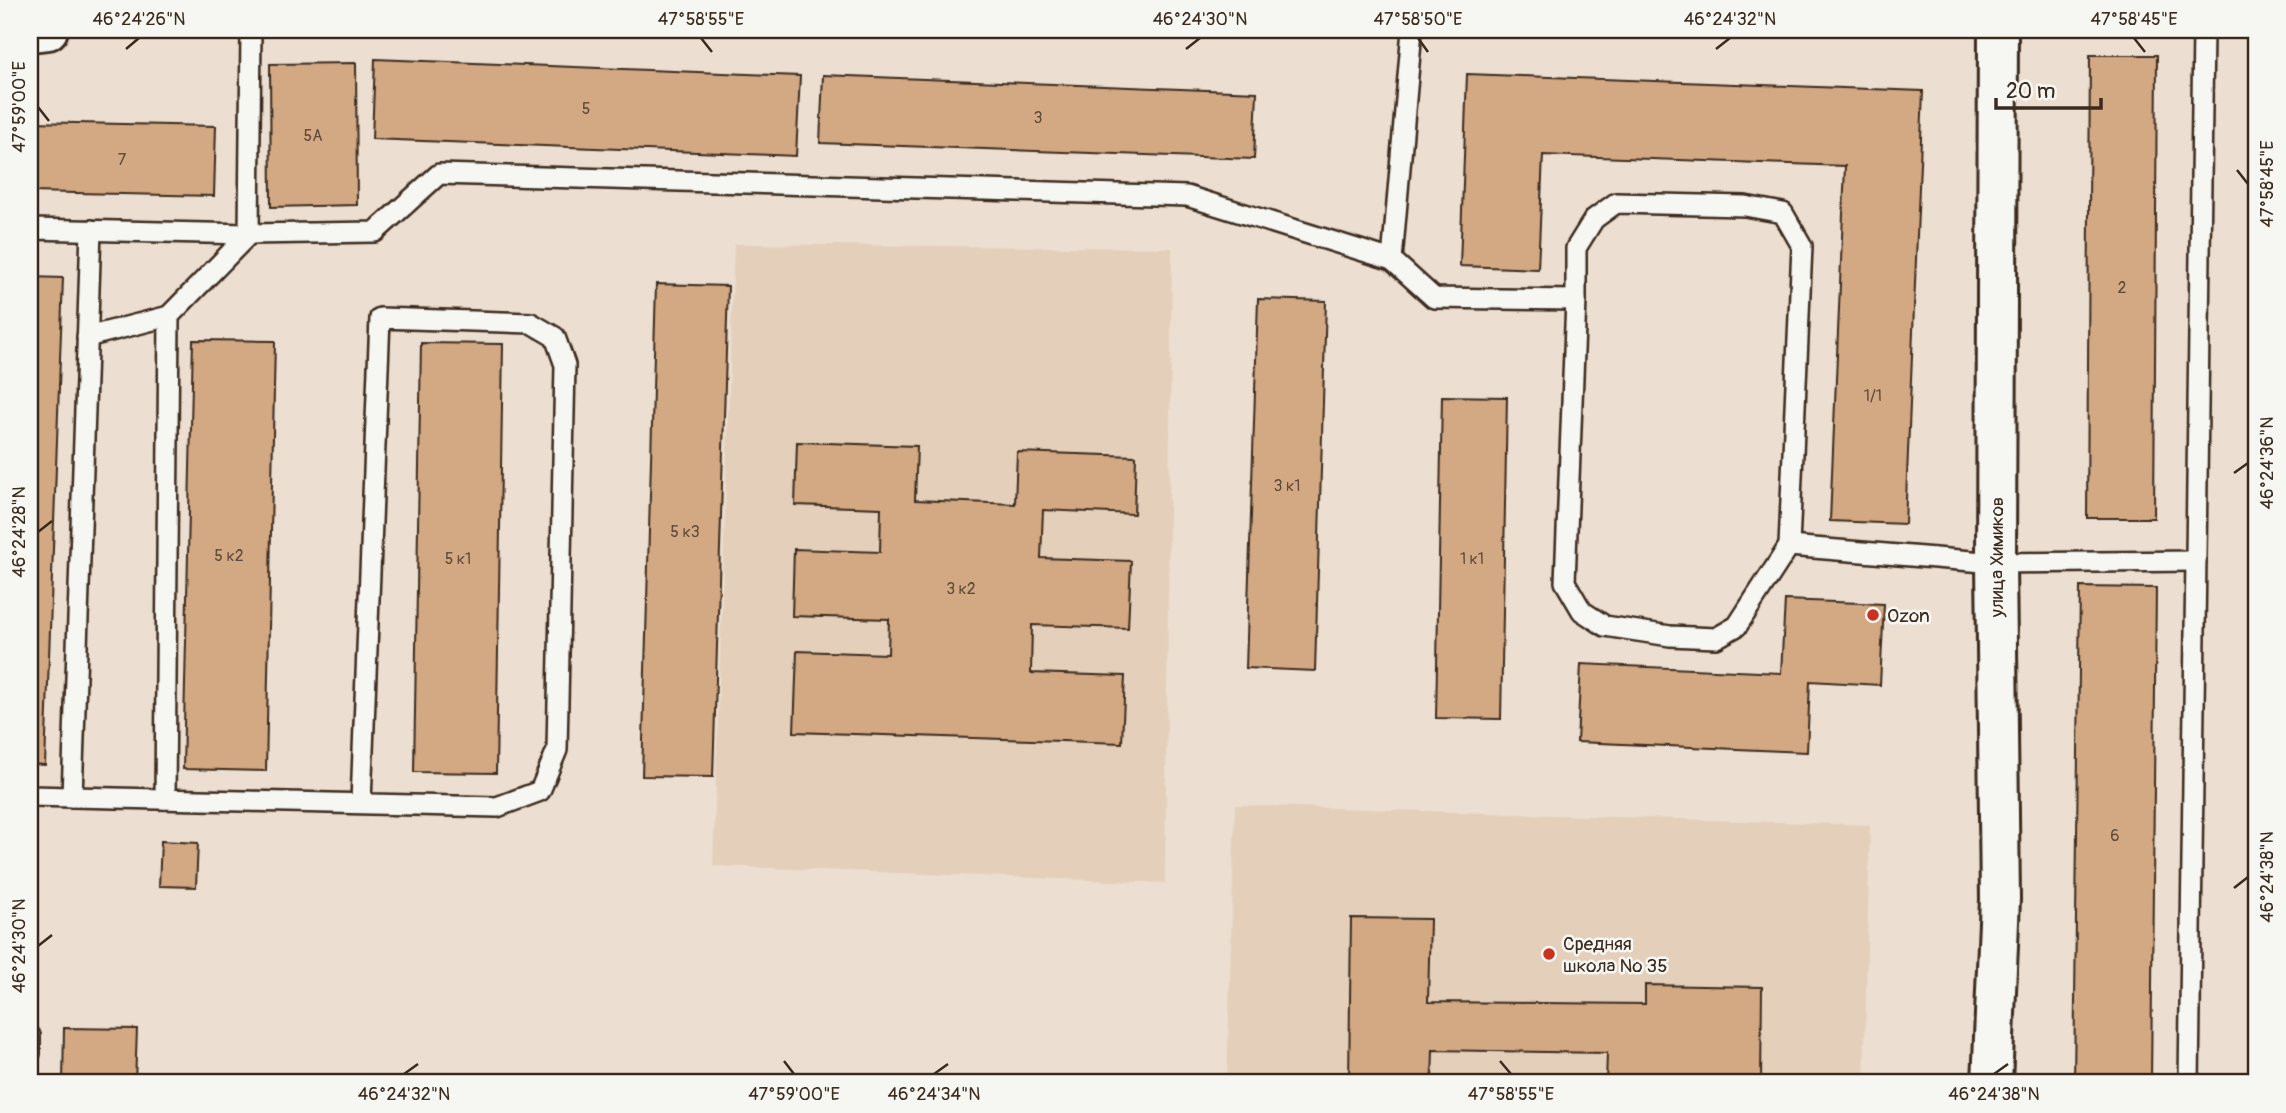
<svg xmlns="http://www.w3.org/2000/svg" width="2286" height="1113" font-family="Pangolin,sans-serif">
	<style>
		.built { fill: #e4cfba }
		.building { fill: #d3a984; stroke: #3b2a1e; stroke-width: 2 }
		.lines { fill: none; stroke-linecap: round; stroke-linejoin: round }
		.service-casing { stroke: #3b2a1e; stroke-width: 24 }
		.minor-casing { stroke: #3b2a1e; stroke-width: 44 }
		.service { stroke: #f6f6f2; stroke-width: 19 }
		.minor { stroke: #f6f6f2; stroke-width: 38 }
		.ticks { fill: none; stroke: #3b2a1e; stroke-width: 2.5 }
		.poi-dot { fill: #c8321e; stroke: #f6f6f2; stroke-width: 2.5 }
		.labels { text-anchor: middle; stroke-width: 5; stroke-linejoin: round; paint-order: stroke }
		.number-label { font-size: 16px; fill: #614a38 }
		.street-label { font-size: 19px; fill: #3b2a1e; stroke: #f6f6f2 }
		.poi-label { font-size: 19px; fill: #3b2a1e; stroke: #f6f6f2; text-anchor: start }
		.neatline { fill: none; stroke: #3b2a1e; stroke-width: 2.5 }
		.ticks-label { font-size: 18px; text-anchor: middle; fill: #3b2a1e }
	</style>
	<rect width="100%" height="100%" fill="#ecdfd1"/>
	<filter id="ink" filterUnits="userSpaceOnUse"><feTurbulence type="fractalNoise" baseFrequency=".0143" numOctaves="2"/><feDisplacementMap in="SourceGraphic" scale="14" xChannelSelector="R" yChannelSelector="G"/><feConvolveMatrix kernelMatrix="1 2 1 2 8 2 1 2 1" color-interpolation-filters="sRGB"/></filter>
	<g filter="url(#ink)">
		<g class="built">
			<polygon points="734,244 1172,248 1165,883 713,866"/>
			<polygon points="1235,805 1870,825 1864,1083 1227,1083"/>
		</g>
		<g class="building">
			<polygon points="2090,55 2157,55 2154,518 2087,518"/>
			<polygon points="375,59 800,76 796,156 372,139"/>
			<polygon points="356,63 357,205 271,207 270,64"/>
			<polygon points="1467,74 1923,91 1905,524 1830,521 1845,166 1543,155 1538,269 1460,266"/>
			<polygon points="823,75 1257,92 1254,159 820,143"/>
			<polygon points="30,122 216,126 214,196 30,192"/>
			<polygon points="30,277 63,278 45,765 30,764"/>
			<polygon points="656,284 728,286 713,777 642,776"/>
			<polygon points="1258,299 1326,301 1315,671 1246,668"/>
			<polygon points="193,340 275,341 266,771 183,769"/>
			<polygon points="421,343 503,344 496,773 414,772"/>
			<polygon points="1442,396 1507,397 1501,719 1436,718"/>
			<polygon points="797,442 917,446 915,500 1015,504 1017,452 1136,456 1134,514 1043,510 1041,558 1131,561 1128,628 1032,625 1031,673 1125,676 1122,743 794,732 797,651 888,654 889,619 792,616 794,549 880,552 881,508 795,505"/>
			<polygon points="2080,587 2156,588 2151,1083 2074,1083"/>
			<polygon points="1785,600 1884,604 1880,685 1810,681 1807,752 1577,742 1581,664 1781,673"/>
			<polygon points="161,841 198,843 196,887 159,886"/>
			<polygon points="1351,918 1430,919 1428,1002 1645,1004 1645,985 1762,987 1761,1083 1606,1083 1607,1053 1433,1050 1432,1083 1349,1083"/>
			<polygon points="64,1028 137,1029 135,1083 63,1083"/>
		</g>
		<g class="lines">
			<defs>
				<g id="service">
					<polyline points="251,30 249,234 375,232 439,174 1187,196 1392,260"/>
					<polyline points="1412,30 1392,260 1434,298 1576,300 1576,248 1594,219 1616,203 1745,206 1783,213 1802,246 1789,546 1996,563 2196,561"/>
					<polyline points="30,229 249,234"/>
					<polyline points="1576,300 1565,582 1582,611 1605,626 1670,636 1716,638 1737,626 1789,546"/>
					<polyline points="87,337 169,316"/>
					<polyline points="30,796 497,807 540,791 557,750 565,365 555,337 531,323 380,318 361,802"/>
					<polyline points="72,797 91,230"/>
					<polyline points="165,799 169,316 249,234"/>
					<polyline points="30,1053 30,1036"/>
					<polyline points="2189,1083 2203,30"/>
				</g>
				<g id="minor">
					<polyline points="30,32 48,30"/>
					<polyline points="1992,1083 2000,899 1996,563 1998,30"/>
				</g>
			</defs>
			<use href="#service" class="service-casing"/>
			<use href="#minor" class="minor-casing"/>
			<use href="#service" class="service"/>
			<use href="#minor" class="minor"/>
		</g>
	</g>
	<path class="ticks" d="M701 38 712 52M1418 38 1428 52M2134 38 2145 52M126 49 139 38M1186 49 1200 38M1716 49 1730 38M38 107 49 121M2237 170 2248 184M2234 473 2248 463M38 532 52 521M2234 888 2248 877M38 946 52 935M784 1061 794 1074M1500 1061 1511 1074M404 1074 418 1064M934 1074 948 1064M1994 1074 2008 1064"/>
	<g class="poi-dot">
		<circle cx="1873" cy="615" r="7"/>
		<circle cx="1549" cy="954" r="7"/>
	</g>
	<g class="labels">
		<g class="number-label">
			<text x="586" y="114">5</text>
			<text x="1038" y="123">3</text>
			<text x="313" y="141">5А</text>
			<text x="122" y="165">7</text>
			<text x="2122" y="293">2</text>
			<text x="1873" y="401">1/1</text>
			<text x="1287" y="491">3 к1</text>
			<text x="685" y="537">5 к3</text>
			<text x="229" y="561">5 к2</text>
			<text x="458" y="564">5 к1</text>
			<text x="1472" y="564">1 к1</text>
			<text x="961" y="594">3 к2</text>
			<text x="2115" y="841">6</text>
		</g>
		<g class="street-label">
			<text transform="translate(1996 557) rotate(-90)" y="7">улица Химиков</text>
		</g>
		<g class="poi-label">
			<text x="1887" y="622">Ozon</text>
			<text x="1563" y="950">Средняя<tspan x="1563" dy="22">школа № 35</tspan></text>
		</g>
	</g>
	<rect width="2286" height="1113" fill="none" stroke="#f6f6f2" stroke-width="77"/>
	<path d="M1996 98v10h105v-10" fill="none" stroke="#3b2a1e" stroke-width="3.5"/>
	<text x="2006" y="98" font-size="21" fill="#3b2a1e" stroke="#f6f6f2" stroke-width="5" paint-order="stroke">20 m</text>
	<rect x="38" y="38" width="2210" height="1036" class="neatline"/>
	<g class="ticks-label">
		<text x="139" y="25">46°24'26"N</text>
		<text x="701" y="25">47°58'55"E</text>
		<text x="1200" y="25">46°24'30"N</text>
		<text x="1418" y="25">47°58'50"E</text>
		<text x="1730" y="25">46°24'32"N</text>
		<text x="2134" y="25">47°58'45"E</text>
		<text transform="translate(19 107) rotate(-90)" y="6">47°59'00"E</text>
		<text transform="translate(2267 184) rotate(-90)" y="6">47°58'45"E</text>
		<text transform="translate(2267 463) rotate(-90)" y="6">46°24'36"N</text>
		<text transform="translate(19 532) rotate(-90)" y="6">46°24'28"N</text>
		<text transform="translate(2267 877) rotate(-90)" y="6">46°24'38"N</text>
		<text transform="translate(19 946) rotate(-90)" y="6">46°24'30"N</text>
		<text x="404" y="1100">46°24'32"N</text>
		<text x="794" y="1100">47°59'00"E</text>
		<text x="934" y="1100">46°24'34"N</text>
		<text x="1511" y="1100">47°58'55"E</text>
		<text x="1994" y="1100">46°24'38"N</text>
	</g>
</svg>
